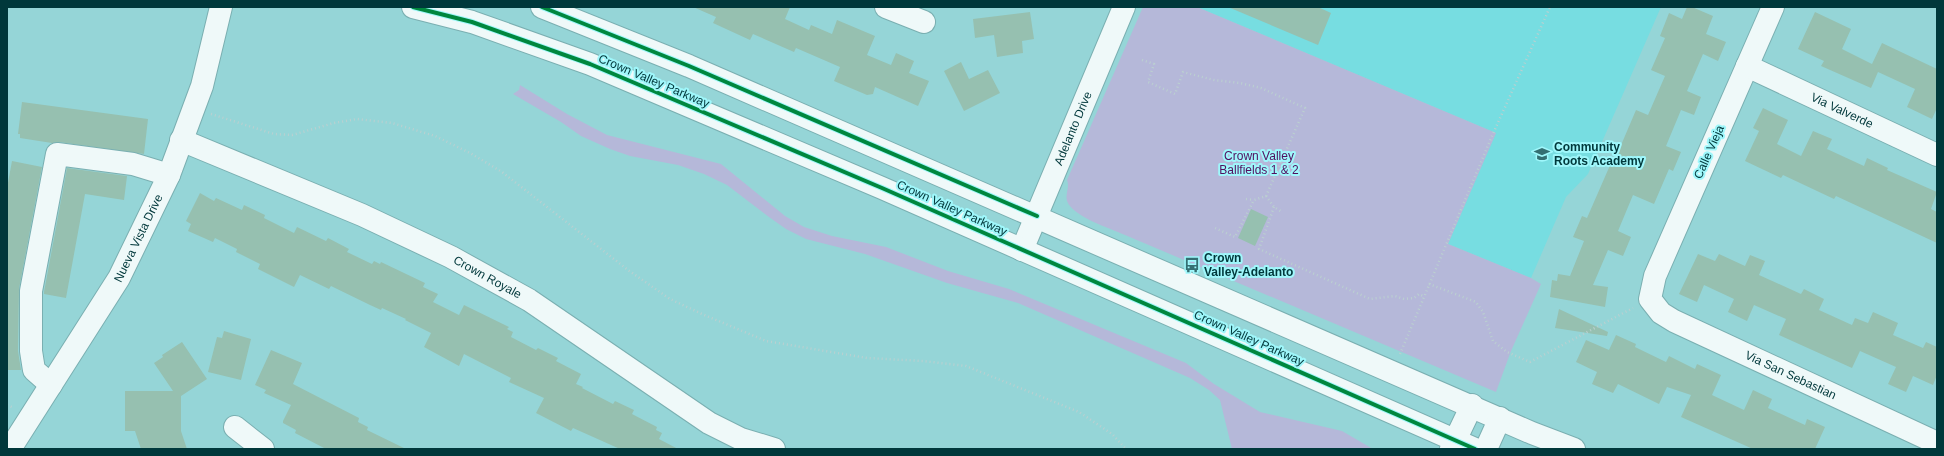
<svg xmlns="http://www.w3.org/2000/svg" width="1944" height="456" font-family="Arial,sans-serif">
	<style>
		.built { fill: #77dde1 }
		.green { fill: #b5b8d9 }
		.building { fill: #96c0b0 }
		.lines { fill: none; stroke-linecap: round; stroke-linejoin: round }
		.minor-casing { stroke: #7aafb1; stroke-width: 24 }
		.major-casing { stroke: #7aafb1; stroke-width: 24 }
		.path { stroke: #bbd0d0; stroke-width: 2.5; stroke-dasharray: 1 3; stroke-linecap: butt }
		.minor { stroke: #eff9f9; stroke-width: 22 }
		.major { stroke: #eff9f9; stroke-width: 22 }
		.cycleway-casing { stroke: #9ff7fb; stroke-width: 6 }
		.cycleway { stroke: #00873e; stroke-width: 4 }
		.labels { text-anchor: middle; stroke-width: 4; stroke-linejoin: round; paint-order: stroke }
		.street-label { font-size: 12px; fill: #00383b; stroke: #9ff7fb }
		.poi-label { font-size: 12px; font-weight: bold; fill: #00383b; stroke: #9ff7fb; text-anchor: start }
		.park-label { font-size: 12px; fill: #500f5e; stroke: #9ff7fb }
	</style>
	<rect width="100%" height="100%" fill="#95d5d7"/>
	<polygon class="built" points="1197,7 1661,7 1588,174 1566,197 1531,278 1448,244 1496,133"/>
	<g class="green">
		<path d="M1143 7H1197L1496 133 1448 244 1531 278 1541 284 1511 351 1496 392 1125 235C1110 228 1073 217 1067 201 1065 194 1070 187 1067 180Z"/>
		<polygon points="520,85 567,114 607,135 721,164 785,216 804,227 832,236 886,247 948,271 1009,289 1186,363 1214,384 1260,412 1342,431 1373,449 1232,449 1220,400 1209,390 1190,378 1018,303 947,283 865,254 806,239 786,229 769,217 727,185 704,174 678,165 630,156 610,149 581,136 561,122 513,94 519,90"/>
	</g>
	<g class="building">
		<polygon points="693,7 790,7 785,19 809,30 811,25 832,34 837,20 875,36 867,55 891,65 896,53 914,61 909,73 929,81 918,106 875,87 873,94 867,95 834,81 840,67 796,48 794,52 753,34 750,40 713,23 716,17"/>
		<polygon points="1228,7 1318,7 1331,13 1318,45"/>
		<polygon points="1687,7 1692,7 1713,16 1706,34 1726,42 1718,61 1703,54 1687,91 1701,97 1694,115 1681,110 1666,146 1681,152 1673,171 1669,169 1654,204 1633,195 1618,231 1631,237 1623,256 1608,250 1593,285 1608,287 1605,307 1550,297 1552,280 1557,281 1558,274 1570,276 1584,241 1573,237 1582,216 1587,218 1611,163 1613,164 1636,110 1648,115 1665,76 1651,70 1665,38 1660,36 1669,13 1682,19"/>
		<polygon points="1030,12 1034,39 1022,41 1023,53 997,57 994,35 975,38 973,19"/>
		<polygon points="1815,12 1851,29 1842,49 1872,64 1882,43 1937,69 1937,108 1932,119 1907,107 1915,89 1878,72 1871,88 1821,66 1824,61 1798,49"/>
		<polygon points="961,62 969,79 988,70 1000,93 964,111 944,71"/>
		<polygon points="22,102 148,119 144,154 59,142 52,143 20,138 20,134 18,134"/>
		<polygon points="1763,108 1788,120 1777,144 1801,156 1813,131 1832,139 1827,149 1864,166 1867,158 1888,168 1887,170 1937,192 1931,209 1937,212 1937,243 1836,196 1834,199 1783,175 1781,178 1745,161 1759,131 1753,128"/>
		<polygon points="12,161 42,167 19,289 18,351 21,370 7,370 7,188"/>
		<polygon points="67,168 127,176 124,200 85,194 66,298 44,294 44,292"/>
		<polygon points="200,193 214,201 216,198 242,210 244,205 265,215 264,218 294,233 297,227 326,241 328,238 349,249 347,252 372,264 374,261 380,264 381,262 425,283 423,287 438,294 433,302 459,315 464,305 509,327 507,329 513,332 511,337 536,350 538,348 558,358 556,361 581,374 576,384 583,387 582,388 613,404 615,401 634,410 632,414 657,427 656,430 662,433 659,439 678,449 620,449 573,428 571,431 536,413 544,398 509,382 511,378 464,354 459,366 424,347 431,333 405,320 406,319 382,308 381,310 370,305 331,286 329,289 300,275 294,287 258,269 260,264 236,252 237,249 215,238 213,242 188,231 191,224 186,221"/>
		<polygon points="1251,209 1268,217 1255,246 1238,238"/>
		<polygon points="1698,254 1715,261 1719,254 1745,266 1750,255 1765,261 1759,275 1801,294 1804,289 1824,299 1819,310 1852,325 1855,318 1868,323 1873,312 1898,323 1893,335 1923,348 1926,342 1937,347 1937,375 1933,385 1913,376 1906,392 1888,384 1896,367 1860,351 1852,368 1779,335 1786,319 1754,305 1747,321 1728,312 1734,299 1704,285 1697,302 1679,294"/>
		<polygon points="1559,309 1608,332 1607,336 1555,328"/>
		<polygon points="224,331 251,339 241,380 208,372 217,337 222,338"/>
		<polygon points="1616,335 1636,344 1635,347 1666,362 1669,356 1695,369 1697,364 1721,375 1712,395 1744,410 1753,390 1772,399 1768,408 1805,425 1807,419 1825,427 1815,449 1753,449 1681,417 1691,395 1667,387 1659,404 1618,384 1613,393 1592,384 1597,372 1576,362 1586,340 1609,350"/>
		<polygon points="182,342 207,379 181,396 181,431 187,449 141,449 135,431 125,431 125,391 173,391 154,363 163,357 162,355"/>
		<polygon points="271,350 302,363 293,384 359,418 358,422 368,427 367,430 406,449 326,449 295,433 296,430 283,423 283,421 291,405 264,393 266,390 255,385"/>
	</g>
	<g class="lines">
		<defs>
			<g id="minor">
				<polyline points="886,7 924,22"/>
				<path id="s1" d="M1773 7 1655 276 1650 299 1661 313 1674 321 1937 443"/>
				<path id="s2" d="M1747 66 1937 155"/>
				<path id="s3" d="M181 140 362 215 451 257 529 300 709 423 741 439 774 449"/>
				<path id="s4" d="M1022 250 1124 7"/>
				<polyline points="51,385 34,370 31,351 31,291 57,154 133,164 169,175"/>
				<polyline points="235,427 263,449"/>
				<path id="s5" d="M10 449 119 278 169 175 202 86 221 7"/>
			</g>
			<g id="major">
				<polyline points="413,7 472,22 590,64 882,188 1475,449"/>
				<polyline points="542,7 689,66 1532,433 1574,449"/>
				<polyline points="1451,449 1472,405"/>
				<polyline points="1486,449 1500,418"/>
			</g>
		</defs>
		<use href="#minor" class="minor-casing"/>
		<use href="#major" class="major-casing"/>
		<g class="path">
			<polyline points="1142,60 1154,64 1148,82 1175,94 1183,72 1214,80 1240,83 1261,88 1305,108 1266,196 1254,200 1235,237 1215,228"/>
			<polyline points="211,114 274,134 292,135 334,123 357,119 392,123 435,136 470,153 502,172 628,270 670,299 702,314 766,341 867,358 923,361 966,366 1079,412 1112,434 1126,449"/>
			<polyline points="1266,196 1274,207 1282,212"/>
			<polyline points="1246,199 1254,200"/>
			<polyline points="1274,207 1259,249 1370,299 1395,296 1404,299 1414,298 1419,294 1423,296"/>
			<polyline points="1429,284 1476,302 1483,312 1493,341 1507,352 1530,362 1633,308"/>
			<polyline points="1400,354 1492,136 1550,7"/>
			<polyline points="7,405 14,408"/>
		</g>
		<use href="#minor" class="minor"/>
		<use href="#major" class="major"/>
		<defs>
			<g id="cycleway">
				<polyline points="413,7 472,22 590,64 882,188 1475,449"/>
				<polyline points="542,7 689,66 1037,216"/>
			</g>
		</defs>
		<use href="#cycleway" class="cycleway-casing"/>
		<use href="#cycleway" class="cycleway"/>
	</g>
	<defs>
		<symbol id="school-bare" viewBox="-9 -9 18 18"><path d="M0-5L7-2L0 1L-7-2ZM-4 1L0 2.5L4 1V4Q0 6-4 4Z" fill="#346f72" stroke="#9ff7fb" stroke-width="2.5" paint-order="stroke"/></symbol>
		<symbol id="bus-bare" viewBox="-9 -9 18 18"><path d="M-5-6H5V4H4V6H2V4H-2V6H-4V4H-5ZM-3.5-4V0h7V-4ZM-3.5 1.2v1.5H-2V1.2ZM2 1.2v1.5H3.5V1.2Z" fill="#346f72" stroke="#9ff7fb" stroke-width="2.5" paint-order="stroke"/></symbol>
	</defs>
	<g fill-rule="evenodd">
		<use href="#school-bare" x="1531" y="143" width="22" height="22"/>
		<use href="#bus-bare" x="1181" y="254" width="22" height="22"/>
	</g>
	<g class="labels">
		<g class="street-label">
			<text transform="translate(654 81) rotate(23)" y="4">Crown Valley Parkway</text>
			<text dy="4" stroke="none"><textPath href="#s2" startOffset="105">Via Valverde</textPath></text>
			<text dy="4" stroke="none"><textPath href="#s4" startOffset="132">Adelanto Drive</textPath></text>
			<text transform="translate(1709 152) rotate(-66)" y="4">Calle Vieja</text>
			<text transform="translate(952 208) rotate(24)" y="4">Crown Valley Parkway</text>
			<text dy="4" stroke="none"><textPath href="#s5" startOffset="247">Nueva Vista Drive</textPath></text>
			<text dy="4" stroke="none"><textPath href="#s3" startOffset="336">Crown Royale</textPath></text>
			<text transform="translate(1249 338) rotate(24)" y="4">Crown Valley Parkway</text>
			<text dy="4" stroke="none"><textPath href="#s1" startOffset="479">Via San Sebastian</textPath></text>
		</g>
		<g class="poi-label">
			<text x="1554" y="151">Community<tspan x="1554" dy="14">Roots Academy</tspan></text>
			<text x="1204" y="262">Crown<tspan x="1204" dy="14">Valley-Adelanto</tspan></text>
		</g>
		<g class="park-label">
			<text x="1259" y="160">Crown Valley<tspan x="1259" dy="14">Ballfields 1 &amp; 2</tspan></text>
		</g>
	</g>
	<rect width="1944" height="456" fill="none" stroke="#00383b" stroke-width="16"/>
</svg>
